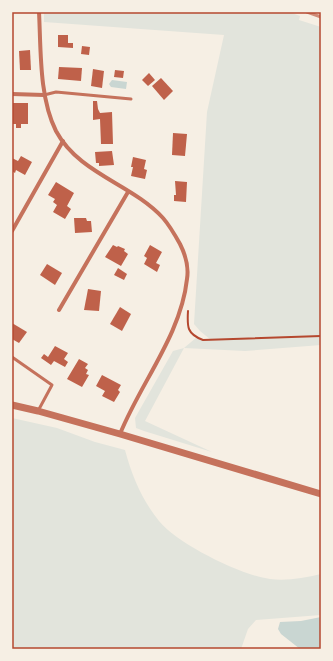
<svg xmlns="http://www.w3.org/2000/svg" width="333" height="661" font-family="Commissioner,sans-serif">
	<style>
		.green { fill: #e2e4dc }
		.water { fill: #c9d6d2 }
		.building { fill: #bf614a }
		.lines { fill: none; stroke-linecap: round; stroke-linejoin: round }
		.path { stroke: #b5482f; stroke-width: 2 }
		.service { stroke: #c5725c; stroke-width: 3 }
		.minor { stroke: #c5725c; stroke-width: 4 }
		.tertiary { stroke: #c5725c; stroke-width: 7 }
		.rail { stroke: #cf8b77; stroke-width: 3 }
		.neatline { fill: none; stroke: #b5482f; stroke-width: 1.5 }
	</style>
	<rect width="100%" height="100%" fill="#f6efe4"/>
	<g class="green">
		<polygon points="44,12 289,12 300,16 299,20 321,27 321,345 245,351 184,348 145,421 212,452 144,431 136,428 135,418 173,351 184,348 197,337 203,340 211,340 200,331 194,324 207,112 224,35 44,22"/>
		<path d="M12 418 57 428 95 442 125 450C132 476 142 500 159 521 178 544 240 575 270 579 287 581 304 578 321 574V615L256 620 248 629 241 649H12Z"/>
	</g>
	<g class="water">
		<polygon points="112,80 127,82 126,89 111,87 109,84"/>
		<polygon points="321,617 321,648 319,649 300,649 281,634 278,629 280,622 301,621"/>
	</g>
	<g class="building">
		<polygon points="58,35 68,35 68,43 73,43 73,48 58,47"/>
		<polygon points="82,46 90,47 89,55 81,54"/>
		<polygon points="30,50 31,70 20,70 19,51"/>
		<polygon points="59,67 82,68 81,81 58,79"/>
		<polygon points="93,69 104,71 102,88 91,86"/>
		<polygon points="115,70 124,71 123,78 114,77"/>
		<polygon points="149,73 155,80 148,86 142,80"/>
		<polygon points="161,78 173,91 164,100 152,86"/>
		<polygon points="93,101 97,101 98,109 100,113 112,112 113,144 101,144 100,119 93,120"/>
		<polygon points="12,103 28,103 28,124 21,124 21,128 16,128 16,124 12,124"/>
		<polygon points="173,133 187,134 185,156 172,155"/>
		<polygon points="112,151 114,165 99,166 99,163 96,163 95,152"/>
		<polygon points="21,156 32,162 25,175 16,170 15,173 12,171 12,158 18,161"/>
		<polygon points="133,157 146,160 144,169 147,170 145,179 131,176 133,167 131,167"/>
		<polygon points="175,181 187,182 186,202 174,201 174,195 176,195"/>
		<polygon points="56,182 74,193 67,206 71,209 65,219 53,212 57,205 53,202 55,199 48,195"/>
		<polygon points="74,218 86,218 87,221 91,221 92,232 75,233"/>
		<polygon points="113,245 117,247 118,246 125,249 124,251 128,254 121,266 105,257"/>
		<polygon points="150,245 162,252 156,263 160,265 157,272 144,264 147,258 144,256"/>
		<polygon points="47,264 62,273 55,285 40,275"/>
		<polygon points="118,268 127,274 124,280 114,275"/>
		<polygon points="88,289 101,291 99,311 84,310"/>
		<polygon points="120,307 131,314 122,331 110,324"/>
		<polygon points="12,323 27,332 19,343 12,339"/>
		<polygon points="55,346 68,353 64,359 68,362 65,367 54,361 51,365 41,358 44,354 48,357"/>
		<polygon points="79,359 88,364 85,368 88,370 86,374 89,375 82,387 67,379"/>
		<polygon points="102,375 121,385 118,390 120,392 114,402 102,396 105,391 96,386"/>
	</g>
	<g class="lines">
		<path class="path" d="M188 311C187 327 187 334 203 340L321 336"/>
		<g class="service">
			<polyline points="44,95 56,92 131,99"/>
			<polyline points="12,357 52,385 38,411"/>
		</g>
		<g class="minor">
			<path d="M39 12C41 50 39 97 56 131 79 174 132 184 163 218 170 226 175 235 180 244 185 254 189 267 187 279 181 335 141 382 120 434"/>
			<polyline points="12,94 44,95"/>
			<polyline points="12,231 63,141"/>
			<polyline points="59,310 128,192"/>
		</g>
		<polyline class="tertiary" points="12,405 38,411 120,434 321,494"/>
		<polyline class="rail" points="307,12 321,17"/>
	</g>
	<rect width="333" height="661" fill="none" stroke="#f6efe4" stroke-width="26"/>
	<rect x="13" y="13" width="307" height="635" class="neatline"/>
</svg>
